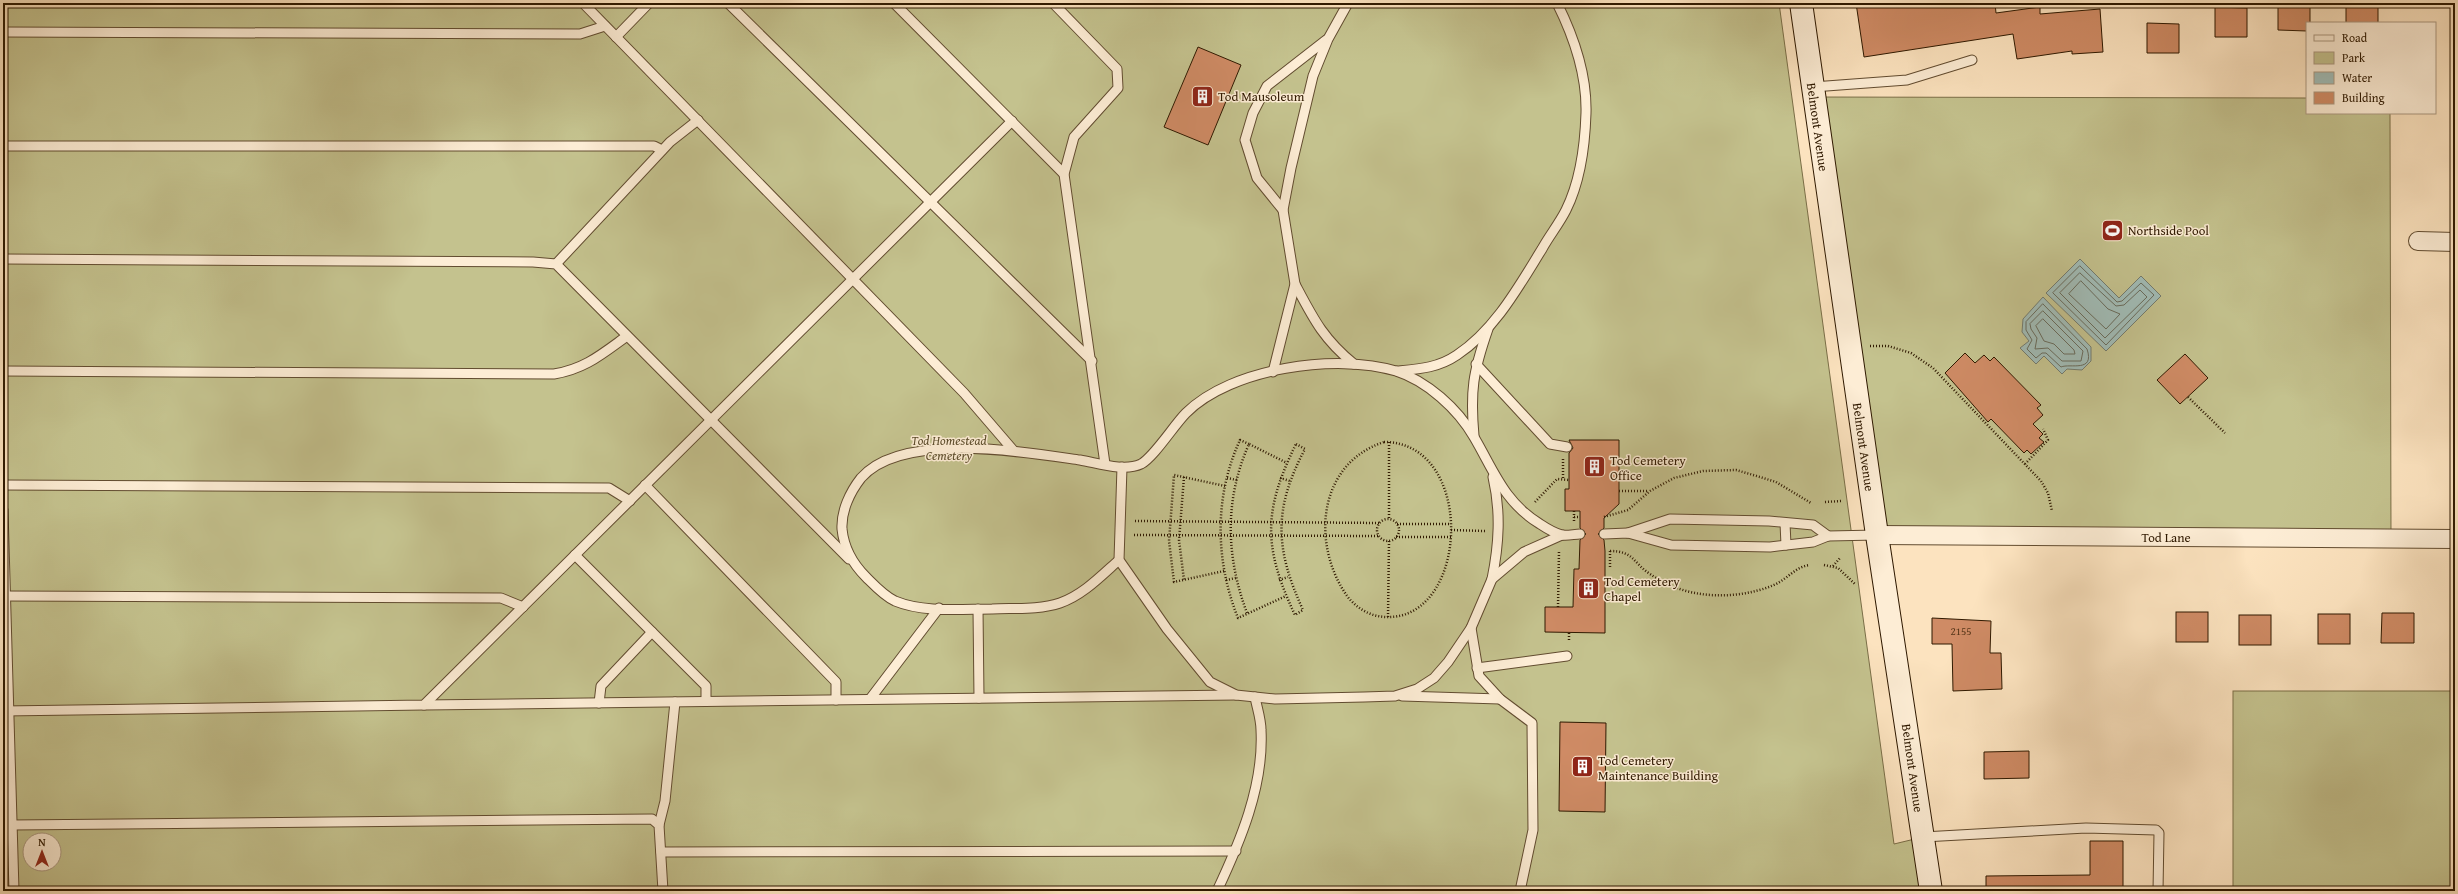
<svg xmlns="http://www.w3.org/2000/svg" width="2458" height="894" font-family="'Gentium Book Plus',serif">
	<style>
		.green { fill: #c4c28e; stroke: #7a6e47; fill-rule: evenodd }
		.water { fill: #a1bdb8; stroke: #737b6e }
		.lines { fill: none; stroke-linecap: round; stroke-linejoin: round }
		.shore { stroke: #686b5c; stroke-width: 1 }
		.building { fill: #cf8b65; stroke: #2f1900 }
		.service-casing { stroke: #624c30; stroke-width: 11 }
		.minor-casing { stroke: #624c30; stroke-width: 20 }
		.secondary-casing { stroke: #2f1900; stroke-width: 24 }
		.path { stroke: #2f1900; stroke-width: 2.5; stroke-dasharray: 1 2; stroke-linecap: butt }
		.service { stroke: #fdedd5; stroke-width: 9 }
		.minor { stroke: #fdedd5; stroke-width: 18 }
		.secondary { stroke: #fdedd5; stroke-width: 22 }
		.labels { text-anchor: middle; stroke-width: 3; stroke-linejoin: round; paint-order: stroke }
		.number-label { font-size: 11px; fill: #573619 }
		.poi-label { font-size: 13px; fill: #2f1900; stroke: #fdedd5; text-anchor: start }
		.street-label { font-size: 13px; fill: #2f1900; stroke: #fdedd5 }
		.park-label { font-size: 13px; font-style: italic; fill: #5c4c2b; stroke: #fdedd5 }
	</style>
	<rect width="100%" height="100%" fill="#fce3bf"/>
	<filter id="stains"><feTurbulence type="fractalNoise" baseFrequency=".005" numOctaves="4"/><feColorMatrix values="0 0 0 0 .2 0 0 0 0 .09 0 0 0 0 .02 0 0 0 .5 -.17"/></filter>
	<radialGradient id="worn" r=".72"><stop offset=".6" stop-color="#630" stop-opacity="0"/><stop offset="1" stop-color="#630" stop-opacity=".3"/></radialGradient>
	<g class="green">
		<path d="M3 3H1779L1894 844 1923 837 1931 891H3ZM30 840H54V864H30Z"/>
		<polygon points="1814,97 2307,98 2307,113 2390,113 2391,539 1877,535"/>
		<rect x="2233" y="691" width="222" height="200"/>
	</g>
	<g class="water">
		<polygon points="2080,259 2119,298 2141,276 2161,296 2106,351 2046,293"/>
		<polygon points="2043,297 2091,347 2091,361 2082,370 2067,369 2062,374 2044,356 2036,364 2020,348 2029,341 2022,332 2023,319"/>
	</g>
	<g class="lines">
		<g class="shore">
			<polygon points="2080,266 2117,302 2122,301 2141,283 2154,295 2106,345 2053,293"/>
			<polygon points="2080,273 2116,306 2124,305 2140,290 2147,297 2105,338 2060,293"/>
			<polygon points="2081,281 2108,309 2120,314 2106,329 2069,294"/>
			<path d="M2043 304 2087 349C2095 373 2070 363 2061 367L2046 353H2042L2036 358 2027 349 2032 340 2026 330V322Z"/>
			<polygon points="2043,311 2083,351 2081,361 2062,361 2048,348 2035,349 2037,338 2031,329 2030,324"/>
			<polygon points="2043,319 2074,350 2075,354 2064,354 2054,344 2044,341 2036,326"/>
		</g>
	</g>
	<g class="building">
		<polygon points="1856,3 1995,3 1996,13 2040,7 2040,14 2100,9 2103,52 2072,54 2072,51 2017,59 2013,34 1864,57"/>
		<polygon points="2278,3 2310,3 2310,23 2307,23 2307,31 2278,30"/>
		<polygon points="2215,7 2247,8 2247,37 2215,37"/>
		<rect x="2346" y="7" width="32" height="16"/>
		<polygon points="2147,23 2179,24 2179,53 2147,53"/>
		<polygon points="1198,47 1241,65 1208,145 1164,127"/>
		<polygon points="1965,353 1975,363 1984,355 1990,361 1994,357 2041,405 2037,408 2043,415 2033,424 2043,434 2039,438 2044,442 2031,454 2027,450 2024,453 1991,419 1988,422 1945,373"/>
		<polygon points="2185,354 2208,378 2180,404 2157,380"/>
		<polygon points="1569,440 1619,440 1619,504 1604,518 1604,528 1598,534 1604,540 1605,551 1605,633 1545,632 1545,607 1573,607 1574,569 1579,569 1580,540 1586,534 1580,528 1580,511 1565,511 1565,489 1569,489 1569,453 1573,448"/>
		<rect x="2176" y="612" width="32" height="30"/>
		<polygon points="2382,613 2414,613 2414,643 2381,643"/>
		<rect x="2318" y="614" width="32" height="30"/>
		<rect x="2239" y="615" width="32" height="30"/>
		<polygon points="1932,618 1991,621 1990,653 2001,653 2002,689 1953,691 1952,644 1932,644"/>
		<polygon points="1560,722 1606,723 1605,812 1559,811"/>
		<polygon points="2029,751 2029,778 1984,779 1984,752"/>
		<polygon points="2090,841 2123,841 2123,891 1986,891 1986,876 2090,875"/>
	</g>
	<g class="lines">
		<defs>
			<g id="service">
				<polyline points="583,3 964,393 1013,450"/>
				<polyline points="728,3 1092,361"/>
				<polyline points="894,3 1064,174"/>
				<polyline points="1053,3 1117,69 1118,88 1074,137 1064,174 1105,464"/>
				<polyline points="3,32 580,34 605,26"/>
				<polyline points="616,37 649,3"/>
				<polyline points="1813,87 1907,80 1972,60"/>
				<polyline points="3,146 654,146 662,150"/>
				<polyline points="1283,210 1257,178 1245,140 1253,113 1267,86 1326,40"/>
				<polyline points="3,259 533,262 556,264 849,559"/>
				<polyline points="556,264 670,142 698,120"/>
				<path d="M1295 284C1313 318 1323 339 1354 364"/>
				<polyline points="1476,364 1550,444 1567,447"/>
				<path d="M3 371 554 374C585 369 602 354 627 336"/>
				<path d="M1397 371C1419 369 1438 368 1457 355 1495 330 1519 286 1542 249 1549 236 1559 224 1566 210 1580 182 1585 145 1586 113 1587 75 1574 37 1557 3"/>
				<polyline points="1273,372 1295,284 1283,210 1291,168 1313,76 1328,39 1348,3"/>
				<path d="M1474 436C1470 391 1473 372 1488 329"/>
				<polyline points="1122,467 1119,560 1167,629 1210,682 1236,695 1275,699 1364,697 1395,696 1417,689 1434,678 1448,662 1471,628 1492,579 1524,552 1562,535"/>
				<polyline points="3,485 609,488 630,501"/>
				<polyline points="645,485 836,682 836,700"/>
				<polyline points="3,510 14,891"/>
				<polyline points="1785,523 1786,545"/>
				<polyline points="1628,533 1670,519 1769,521 1813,525 1828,536"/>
				<polyline points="1604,534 1628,533 1671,545 1770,547 1813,542 1828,536 1877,535"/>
				<polyline points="575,555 706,686 706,701"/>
				<path d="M1119 560C1101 576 1083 595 1060 603 1039 610 1014 608 992 609 961 609 924 613 895 601 884 596 875 586 866 577 853 564 844 549 842 529 841 511 850 492 861 478 901 431 1024 452 1080 460 1098 463 1124 472 1141 464 1154 457 1174 425 1186 413 1231 368 1336 353 1396 371 1427 381 1458 409 1474 437 1494 471 1504 502 1540 524 1546 528 1554 533 1562 535 1567 536 1575 534 1580 534"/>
				<path d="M1492 579C1499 544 1501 512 1493 477"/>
				<polyline points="5,596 501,598 523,607"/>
				<polyline points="978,609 979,698"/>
				<polyline points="1471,628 1479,676 1500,699 1532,723 1533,830 1520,891"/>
				<polyline points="1477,668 1567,656"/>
				<polyline points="1402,696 1500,699"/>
				<polyline points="870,699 939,608"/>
				<polyline points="599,703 601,686 652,632"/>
				<polyline points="424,705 1236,695"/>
				<polyline points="3,711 424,705 1012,121"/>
				<polyline points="12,825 652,819 659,825 663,891"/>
				<polyline points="659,825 665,801 675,702"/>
				<polyline points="1923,837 2086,828 2156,830 2159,833 2158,891"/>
				<polyline points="661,852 1236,851"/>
				<path d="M1217 891C1240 842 1264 786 1261 730 1261 719 1257 708 1255 697"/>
			</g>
			<g id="minor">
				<polyline points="2418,241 2455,242"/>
				<polyline points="1877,535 2455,539"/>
			</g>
			<polyline id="secondary" points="1801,3 1877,535 1931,891"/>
		</defs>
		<use href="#service" class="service-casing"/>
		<use href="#minor" class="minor-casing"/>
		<use href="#secondary" class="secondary-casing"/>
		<g class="path">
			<polyline points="1870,346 1888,346 1911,353 1933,368 2041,481 2048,493 2052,511"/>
			<polyline points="2188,397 2225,433"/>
			<path d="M1384 442C1476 442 1470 619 1387 617 1370 617 1354 607 1345 593 1311 541 1319 463 1384 442Z"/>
			<polyline points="1389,442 1389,520"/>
			<path d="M1249 444 1240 440C1214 496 1215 561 1238 618L1286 596"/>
			<path d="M1296 444 1305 449C1273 509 1275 549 1303 610L1295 615C1263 547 1263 511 1296 444Z"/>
			<polyline points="1563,459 1563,480"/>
			<polyline points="2025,464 2048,440 2043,429"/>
			<polyline points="1184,477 1179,540 1184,580"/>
			<polyline points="1227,478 1237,480"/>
			<polyline points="1280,478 1290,481"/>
			<polyline points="1619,491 1648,491"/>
			<polyline points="1535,502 1557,479 1569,480"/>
			<polyline points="1825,502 1841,501"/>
			<polyline points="1574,511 1574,521"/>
			<polyline points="1574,517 1580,517"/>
			<polyline points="1604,517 1628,510 1650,491 1674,478 1703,471 1736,470 1760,477 1776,482 1811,503"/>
			<circle cx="1388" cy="530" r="11"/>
			<polyline points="1135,521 1381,523"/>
			<polyline points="1397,524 1451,524"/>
			<polyline points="1451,530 1485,531"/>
			<polyline points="1134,535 1380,536"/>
			<polyline points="1396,537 1451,537"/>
			<path d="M1610 551C1634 551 1633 563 1650 574 1663 583 1679 590 1695 593 1721 598 1752 595 1776 584 1788 578 1797 566 1810 565"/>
			<polyline points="1610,551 1610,568"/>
			<polyline points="1824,565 1838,568 1855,584"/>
			<polyline points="1833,566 1840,558"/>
			<polyline points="1224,571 1174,582 1169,541 1174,475 1225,486"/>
			<polyline points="1226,580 1236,578"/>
			<polyline points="1279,580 1288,577"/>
			<polyline points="1558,607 1559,551"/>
			<path d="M1247 613C1226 557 1224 500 1249 444L1287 463"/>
			<polyline points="1388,617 1389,541"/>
			<polyline points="1569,633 1569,642"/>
		</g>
		<use href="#service" class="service"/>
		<use href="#minor" class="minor"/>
		<use href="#secondary" class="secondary"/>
	</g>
	<defs>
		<symbol id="building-square" viewBox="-11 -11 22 22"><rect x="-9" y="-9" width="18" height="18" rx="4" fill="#8f2418" stroke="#fdedd5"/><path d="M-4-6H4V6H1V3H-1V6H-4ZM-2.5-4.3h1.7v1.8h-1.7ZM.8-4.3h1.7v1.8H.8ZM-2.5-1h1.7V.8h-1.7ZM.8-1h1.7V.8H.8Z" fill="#fff"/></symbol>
		<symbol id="stadium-square" viewBox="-11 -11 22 22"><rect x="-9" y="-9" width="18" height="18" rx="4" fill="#8f2418" stroke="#fdedd5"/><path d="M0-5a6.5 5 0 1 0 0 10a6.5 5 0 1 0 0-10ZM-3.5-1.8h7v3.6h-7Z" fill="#fff"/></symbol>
	</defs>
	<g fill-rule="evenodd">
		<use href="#building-square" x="1190" y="84" width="25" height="25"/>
		<use href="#stadium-square" x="2100" y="218" width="25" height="25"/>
		<use href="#building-square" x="1582" y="454" width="25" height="25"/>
		<use href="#building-square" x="1576" y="576" width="25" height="25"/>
		<use href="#building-square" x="1570" y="754" width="25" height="25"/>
	</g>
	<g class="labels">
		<g class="number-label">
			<text x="1961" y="635">2155</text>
		</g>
		<g class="poi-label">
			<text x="1218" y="101">Tod Mausoleum</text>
			<text x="2128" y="235">Northside Pool</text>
			<text x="1610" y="465">Tod Cemetery<tspan x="1610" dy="15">Office</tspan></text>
			<text x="1604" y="586">Tod Cemetery<tspan x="1604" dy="15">Chapel</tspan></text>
			<text x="1598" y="765">Tod Cemetery<tspan x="1598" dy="15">Maintenance Building</tspan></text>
		</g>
		<g class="street-label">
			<text transform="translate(1818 127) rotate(82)" y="5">Belmont Avenue</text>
			<text transform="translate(1864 447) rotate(82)" y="5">Belmont Avenue</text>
			<text x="2166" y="542">Tod Lane</text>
			<text transform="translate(1913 768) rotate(82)" y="5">Belmont Avenue</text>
		</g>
		<g class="park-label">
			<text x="949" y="445">Tod Homestead<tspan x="949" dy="15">Cemetery</tspan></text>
		</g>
	</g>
	<rect width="2458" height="894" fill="none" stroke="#fce3bf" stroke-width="16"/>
	<rect x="4" y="4" width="2450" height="886" fill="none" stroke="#2f1900" stroke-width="2"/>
	<rect x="8" y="8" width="2442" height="878" fill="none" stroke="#2f1900"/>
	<rect x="2306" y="22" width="130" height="92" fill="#fdedd5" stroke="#ab9880"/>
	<rect x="2314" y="35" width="20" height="6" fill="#fdedd5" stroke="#ab9880"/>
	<text x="2342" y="42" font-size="12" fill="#2f1900">Road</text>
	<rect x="2314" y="52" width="20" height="12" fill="#c4c28e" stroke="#ab9880"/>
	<text x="2342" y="62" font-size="12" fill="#2f1900">Park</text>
	<rect x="2314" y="72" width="20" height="12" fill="#a1bdb8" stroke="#ab9880"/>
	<text x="2342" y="82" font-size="12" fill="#2f1900">Water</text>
	<rect x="2314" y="92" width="20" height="12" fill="#cf8b65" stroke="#ab9880"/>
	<text x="2342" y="102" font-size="12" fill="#2f1900">Building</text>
	<g transform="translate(42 852)"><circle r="19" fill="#fdedd5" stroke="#ab9880"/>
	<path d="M0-3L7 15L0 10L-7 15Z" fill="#8f2418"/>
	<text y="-6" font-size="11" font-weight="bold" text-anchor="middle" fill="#2f1900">N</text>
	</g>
	<rect width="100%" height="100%" filter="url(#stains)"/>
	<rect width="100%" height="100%" fill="url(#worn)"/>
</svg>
